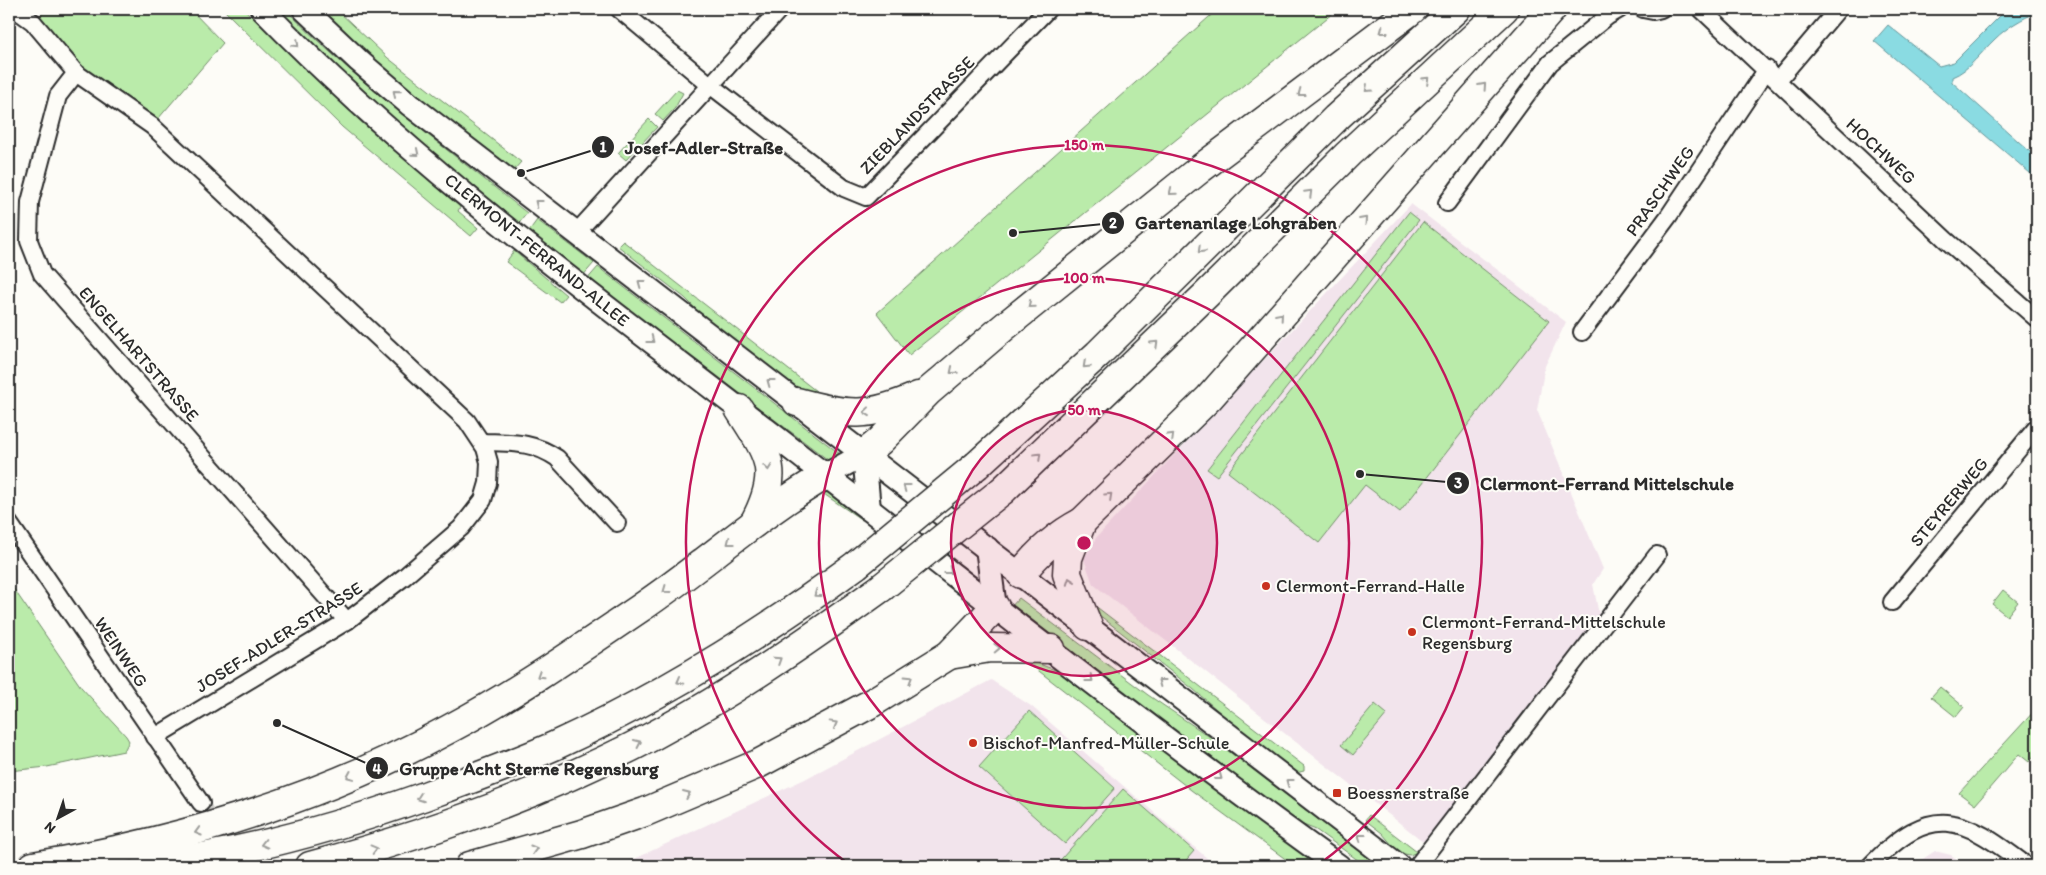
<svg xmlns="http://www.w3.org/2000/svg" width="2046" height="875" font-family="Itim,sans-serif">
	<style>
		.built { fill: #f2e4ec }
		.green { fill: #baebaa; stroke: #728b6a }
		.water { fill: #8adbe2; stroke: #649599 }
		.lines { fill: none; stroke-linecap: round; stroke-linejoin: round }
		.street-tunnel { stroke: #d3d2ce; stroke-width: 16; stroke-dasharray: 16 8; stroke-linecap: butt }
		.street-casing { stroke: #2b2b2b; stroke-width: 20 }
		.secondary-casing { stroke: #2b2b2b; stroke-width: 26 }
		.highway-casing { stroke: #2b2b2b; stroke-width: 31 }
		.street { stroke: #fdfcf7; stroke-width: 16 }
		.secondary { stroke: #fdfcf7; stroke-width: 22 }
		.highway { stroke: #fdfcf7; stroke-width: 28 }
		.highway-bridge-casing { stroke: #2b2b2b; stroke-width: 31; stroke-linecap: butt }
		.highway-bridge { stroke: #fdfcf7; stroke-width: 28 }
		.oneway { stroke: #9e9e9b }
		.ring { fill: none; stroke: #c2185b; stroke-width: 2.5 }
		.poi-dot { fill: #c8321e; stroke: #fdfcf7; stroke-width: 2 }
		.labels { text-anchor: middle; stroke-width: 4; stroke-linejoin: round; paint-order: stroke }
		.street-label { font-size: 18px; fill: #2b2b2b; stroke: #fdfcf7 }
		.poi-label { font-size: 18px; fill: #2b2b2b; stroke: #fdfcf7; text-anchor: start }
		.centre { fill: #c2185b; stroke: #fdfcf7; stroke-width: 2.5 }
		.ring-label { font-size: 15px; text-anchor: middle; font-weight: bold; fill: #c2185b; stroke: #fdfcf7; stroke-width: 4; stroke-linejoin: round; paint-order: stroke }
		.leader { fill: none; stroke: #2b2b2b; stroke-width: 2 }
		.callout-dot { fill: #2b2b2b; stroke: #fdfcf7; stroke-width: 2 }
		.mark-label { font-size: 15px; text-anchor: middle; font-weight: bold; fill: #fff }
		.callout-label { font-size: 19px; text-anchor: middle; font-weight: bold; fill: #2b2b2b; stroke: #fdfcf7; stroke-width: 4; stroke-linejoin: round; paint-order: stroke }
	</style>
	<rect width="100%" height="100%" fill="#fdfcf7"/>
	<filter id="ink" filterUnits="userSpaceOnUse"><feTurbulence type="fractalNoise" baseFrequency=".02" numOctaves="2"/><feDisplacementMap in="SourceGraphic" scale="10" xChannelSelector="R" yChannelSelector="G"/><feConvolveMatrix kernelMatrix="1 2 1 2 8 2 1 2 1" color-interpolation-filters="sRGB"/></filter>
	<g filter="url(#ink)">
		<g class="built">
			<polygon points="1411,204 1566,322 1545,366 1537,410 1603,569 1593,584 1600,620 1424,842 1093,584 1084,559 1096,538"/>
			<polygon points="991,680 1031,706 1216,866 619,866 805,779"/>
			<polygon points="1935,851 1951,855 1966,866 1912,866"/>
		</g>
		<g class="green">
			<polygon points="48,9 190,9 223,43 152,126 76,73 33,22"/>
			<polygon points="223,9 244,9 360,121 460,207 458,211 478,228 471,236 342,127"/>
			<path d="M272 9H285C359 84 444 147 527 213L516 227 417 146Z"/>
			<polygon points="312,9 336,9 388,58 521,162 513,171 496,162"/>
			<polygon points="1218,9 1338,9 909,355 877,313"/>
			<polygon points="677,90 683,93 675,108 663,121 655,114"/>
			<polygon points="649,119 657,127 626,160 618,153"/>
			<polygon points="1409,212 1419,220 1217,476 1207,469"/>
			<polygon points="537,220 594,263 581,278 526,235"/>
			<polygon points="1423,222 1549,321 1400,512 1365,485 1319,543 1228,472"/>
			<polygon points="623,241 816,391 830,404 797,391 708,321 685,298 618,246"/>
			<polygon points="514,251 566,295 560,302 506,262"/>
			<path d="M598 267 840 454 841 459 832 463C751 400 666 344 585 282Z"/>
			<polygon points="815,488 825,491 862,520"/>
			<polygon points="9,582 81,687 126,736 129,741 124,751 47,767 9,771"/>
			<polygon points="2003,590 2018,602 2007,616 1992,604"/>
			<polygon points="1081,595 1304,766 1304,771 1291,774 1193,689 1089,607"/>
			<polygon points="1019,598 1148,695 1210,737 1379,866 1366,866 1316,830 1288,819 1010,608"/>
			<polygon points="1021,657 1055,670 1082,688 1318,866 1295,866 1191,790"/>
			<polygon points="1940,687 1964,707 1956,717 1931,697"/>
			<polygon points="1375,704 1387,714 1353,755 1341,745"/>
			<polygon points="2037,708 2037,752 2029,762 2019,754 1975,805 1959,793"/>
			<polygon points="1029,711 1115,788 1065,844 979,767"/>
			<polygon points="1123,789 1194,851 1181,866 1055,866"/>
			<polygon points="1369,815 1417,852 1410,855 1399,853 1382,833 1365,820"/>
		</g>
		<path class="water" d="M2007 9H2037V12C2022 19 2007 27 1995 39 1981 52 1970 70 1952 77V82L2037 158V179L1874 41 1888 25 1939 66 1954 62Z"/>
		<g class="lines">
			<polyline class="street-tunnel" points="201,803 236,866"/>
			<defs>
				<g id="street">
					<polyline points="15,9 33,22 76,73 152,126 467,421 485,448 489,462 488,483 483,500 461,528 404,577 347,621 155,737"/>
					<polyline points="619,9 710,85 844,188 866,197 1048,9"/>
					<polyline points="1643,9 1653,11 1661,9"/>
					<polyline points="1701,9 1946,240 2037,319"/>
					<polyline points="76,73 58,96 30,202 29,241 42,274 347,621"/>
					<polyline points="1778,80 1838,9"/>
					<polyline points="1447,203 1550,63 1608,16 1620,9"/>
					<polyline points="576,233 780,9"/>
					<polyline points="1582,332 1668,217 1767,69"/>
					<path d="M483 442C512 443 532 441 557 458L617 523"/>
					<polyline points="9,523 201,803"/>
					<polyline points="1892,602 2037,427"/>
					<polyline points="1417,866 1657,555"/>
					<path d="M1870 866C1933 801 1961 816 2027 866"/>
				</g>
				<g id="secondary">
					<path d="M262 9C416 168 597 299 772 434 960 579 1146 728 1339 866"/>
					<polyline points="304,9 359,61 409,104 1399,866"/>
					<polyline points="864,454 869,509"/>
					<polyline points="826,475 864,454"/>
					<polyline points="987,548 995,607"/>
				</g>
				<g id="highway">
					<path d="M797 402C849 416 868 418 918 396"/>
					<path d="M739 409C769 456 782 470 754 523"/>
					<polyline points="864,454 880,441 929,391 1004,327 1200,169 1413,9"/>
					<polyline points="977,465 1098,354 1336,118 1456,9"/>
					<polyline points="1003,490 1207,294 1348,154 1504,9"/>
					<polyline points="1082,522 1068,558 1067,574 1088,626"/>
					<path d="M1021 574C1037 553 1059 534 1082 522L1209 398 1552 9"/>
					<polyline points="949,655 990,648 1051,649"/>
					<path d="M33 866C178 842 319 800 449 729 515 694 577 651 639 609 703 566 759 514 826 475"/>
					<path d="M145 866C240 854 332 829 422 797 466 781 511 765 554 746 661 697 761 635 856 565"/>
					<path d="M310 866C426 835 542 794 649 738 730 695 806 642 881 588"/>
					<polyline points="470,866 582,834 645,812 758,764 870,704 949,655 995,607"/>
				</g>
			</defs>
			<use href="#street" class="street-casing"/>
			<use href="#secondary" class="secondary-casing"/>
			<use href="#highway" class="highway-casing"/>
			<use href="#street" class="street"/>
			<use href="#secondary" class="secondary"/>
			<use href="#highway" class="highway"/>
			<defs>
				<g id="highway-bridge">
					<polyline points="856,565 977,465"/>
					<polyline points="881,588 1003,490"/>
				</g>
			</defs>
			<use href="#highway-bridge" class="highway-bridge-casing"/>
			<use href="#highway-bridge" class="highway-bridge"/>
		</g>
		<defs><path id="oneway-chevron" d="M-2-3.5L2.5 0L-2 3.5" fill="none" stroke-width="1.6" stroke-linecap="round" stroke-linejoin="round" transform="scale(1.25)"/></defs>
		<g class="oneway">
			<use href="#oneway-chevron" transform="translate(1383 31) rotate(143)"/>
			<use href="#oneway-chevron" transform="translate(296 44) rotate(44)"/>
			<use href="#oneway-chevron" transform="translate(1426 80) rotate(-43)"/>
			<use href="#oneway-chevron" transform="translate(1483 86) rotate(-48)"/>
			<use href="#oneway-chevron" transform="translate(1368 89) rotate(138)"/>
			<use href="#oneway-chevron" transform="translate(396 93) rotate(-139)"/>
			<use href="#oneway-chevron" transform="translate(1301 93) rotate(143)"/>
			<use href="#oneway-chevron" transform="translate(416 153) rotate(40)"/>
			<use href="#oneway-chevron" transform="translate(1172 192) rotate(141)"/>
			<use href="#oneway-chevron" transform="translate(1309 193) rotate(-45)"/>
			<use href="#oneway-chevron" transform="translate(538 203) rotate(-142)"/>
			<use href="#oneway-chevron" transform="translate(1364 220) rotate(-48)"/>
			<use href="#oneway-chevron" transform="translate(1201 250) rotate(135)"/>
			<use href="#oneway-chevron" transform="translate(641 283) rotate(-143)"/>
			<use href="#oneway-chevron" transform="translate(1031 305) rotate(141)"/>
			<use href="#oneway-chevron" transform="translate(1280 316) rotate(-49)"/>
			<use href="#oneway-chevron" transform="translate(651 340) rotate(38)"/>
			<use href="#oneway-chevron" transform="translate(1155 344) rotate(-44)"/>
			<use href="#oneway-chevron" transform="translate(1086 365) rotate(137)"/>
			<use href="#oneway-chevron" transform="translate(953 371) rotate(140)"/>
			<use href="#oneway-chevron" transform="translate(770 382) rotate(-143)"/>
			<use href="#oneway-chevron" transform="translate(867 412) rotate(174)"/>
			<use href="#oneway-chevron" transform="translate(1171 436) rotate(-45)"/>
			<use href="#oneway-chevron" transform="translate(1038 456) rotate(-44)"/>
			<use href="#oneway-chevron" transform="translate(768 467) rotate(83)"/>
			<use href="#oneway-chevron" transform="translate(906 487) rotate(-143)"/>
			<use href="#oneway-chevron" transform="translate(1109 496) rotate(-43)"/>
			<use href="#oneway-chevron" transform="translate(730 542) rotate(142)"/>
			<use href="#oneway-chevron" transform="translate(949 571) rotate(38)"/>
			<use href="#oneway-chevron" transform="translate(1070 581) rotate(-110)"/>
			<use href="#oneway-chevron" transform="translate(666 590) rotate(144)"/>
			<use href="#oneway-chevron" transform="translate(817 594) rotate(144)"/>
			<use href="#oneway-chevron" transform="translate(997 648) rotate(-2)"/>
			<use href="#oneway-chevron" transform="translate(778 660) rotate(-33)"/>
			<use href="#oneway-chevron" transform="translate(540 675) rotate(147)"/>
			<use href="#oneway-chevron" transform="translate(909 679) rotate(-32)"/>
			<use href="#oneway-chevron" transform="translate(1090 679) rotate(37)"/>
			<use href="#oneway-chevron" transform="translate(680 681) rotate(151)"/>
			<use href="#oneway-chevron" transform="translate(1161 682) rotate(-143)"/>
			<use href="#oneway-chevron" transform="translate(834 724) rotate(-29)"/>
			<use href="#oneway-chevron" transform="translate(638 743) rotate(-25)"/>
			<use href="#oneway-chevron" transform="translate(350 776) rotate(156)"/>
			<use href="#oneway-chevron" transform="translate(1219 777) rotate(37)"/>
			<use href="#oneway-chevron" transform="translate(1289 782) rotate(-143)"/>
			<use href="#oneway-chevron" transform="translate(687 794) rotate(-23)"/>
			<use href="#oneway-chevron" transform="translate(420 798) rotate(160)"/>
			<use href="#oneway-chevron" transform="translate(198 832) rotate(164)"/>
			<use href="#oneway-chevron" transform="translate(1361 837) rotate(-143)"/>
			<use href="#oneway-chevron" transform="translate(264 844) rotate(166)"/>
			<use href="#oneway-chevron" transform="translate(374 849) rotate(-15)"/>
			<use href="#oneway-chevron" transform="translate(534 849) rotate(-17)"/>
		</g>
	</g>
	<circle cx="1084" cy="543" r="133" fill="#c2185b" fill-opacity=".12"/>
	<g class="ring">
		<circle cx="1084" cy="543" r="133"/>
		<circle cx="1084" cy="543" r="265"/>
		<path d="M850 865A398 398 0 1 1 1318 865"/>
	</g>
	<g class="poi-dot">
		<circle cx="1266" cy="586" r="5"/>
		<circle cx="1412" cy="632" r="5"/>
		<circle cx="973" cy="743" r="5"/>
		<rect x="1332" y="788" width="10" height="10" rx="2.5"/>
	</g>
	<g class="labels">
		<g class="street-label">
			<text transform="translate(917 115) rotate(-46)" y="6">ZIEBLANDSTRASSE</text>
			<text transform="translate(1881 151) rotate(43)" y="6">HOCHWEG</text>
			<text transform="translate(1660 191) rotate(-55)" y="6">PRASCHWEG</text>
			<text transform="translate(537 250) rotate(39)" y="6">CLERMONT-FERRAND-ALLEE</text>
			<text transform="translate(139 354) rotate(49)" y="6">ENGELHARTSTRASSE</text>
			<text transform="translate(1949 502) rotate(-50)" y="6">STEYRERWEG</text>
			<text transform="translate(279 637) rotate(-32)" y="6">JOSEF-ADLER-STRASSE</text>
			<text transform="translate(121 652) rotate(56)" y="6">WEINWEG</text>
		</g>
		<g class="poi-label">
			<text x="1276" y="592">Clermont-Ferrand-Halle</text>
			<text x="1422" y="628">Clermont-Ferrand-Mittelschule<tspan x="1422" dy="21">Regensburg</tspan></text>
			<text x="983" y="749">Bischof-Manfred-Müller-Schule</text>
			<text x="1347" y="799">Boessnerstraße</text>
		</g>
	</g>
	<circle cx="1084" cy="543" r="8" class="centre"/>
	<g class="ring-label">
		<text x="1084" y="150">150 m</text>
		<text x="1084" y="283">100 m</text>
		<text x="1084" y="415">50 m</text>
	</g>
	<path class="leader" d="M521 173L603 147M1013 233L1113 223M1360 474L1458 483M277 723L377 768"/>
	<g class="callout-dot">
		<circle cx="521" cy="173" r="5"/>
		<circle cx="1013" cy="233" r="5"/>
		<circle cx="1360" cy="474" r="5"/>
		<circle cx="277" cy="723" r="5"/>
		<circle cx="603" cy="147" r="12"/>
		<circle cx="1113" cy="223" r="12"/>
		<circle cx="1458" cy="483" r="12"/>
		<circle cx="377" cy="768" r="12"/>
	</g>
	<g class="mark-label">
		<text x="603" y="152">1</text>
		<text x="1113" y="228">2</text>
		<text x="1458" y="488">3</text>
		<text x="377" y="774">4</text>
	</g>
	<g class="callout-label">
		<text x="704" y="154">Josef-Adler-Straße</text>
		<text x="1236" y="229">Gartenanlage Lohgraben</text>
		<text x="1607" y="490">Clermont-Ferrand Mittelschule</text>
		<text x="529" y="775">Gruppe Acht Sterne Regensburg</text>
	</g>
	<rect width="2046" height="875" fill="none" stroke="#fdfcf7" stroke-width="30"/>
	<rect x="15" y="15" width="2016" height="845" fill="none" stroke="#2b2b2b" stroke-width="2" filter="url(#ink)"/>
	<g transform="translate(58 818) rotate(220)" stroke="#fdfcf7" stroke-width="4" paint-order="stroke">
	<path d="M0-4L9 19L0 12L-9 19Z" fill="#2b2b2b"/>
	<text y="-8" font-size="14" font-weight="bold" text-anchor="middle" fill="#2b2b2b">N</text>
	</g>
</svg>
